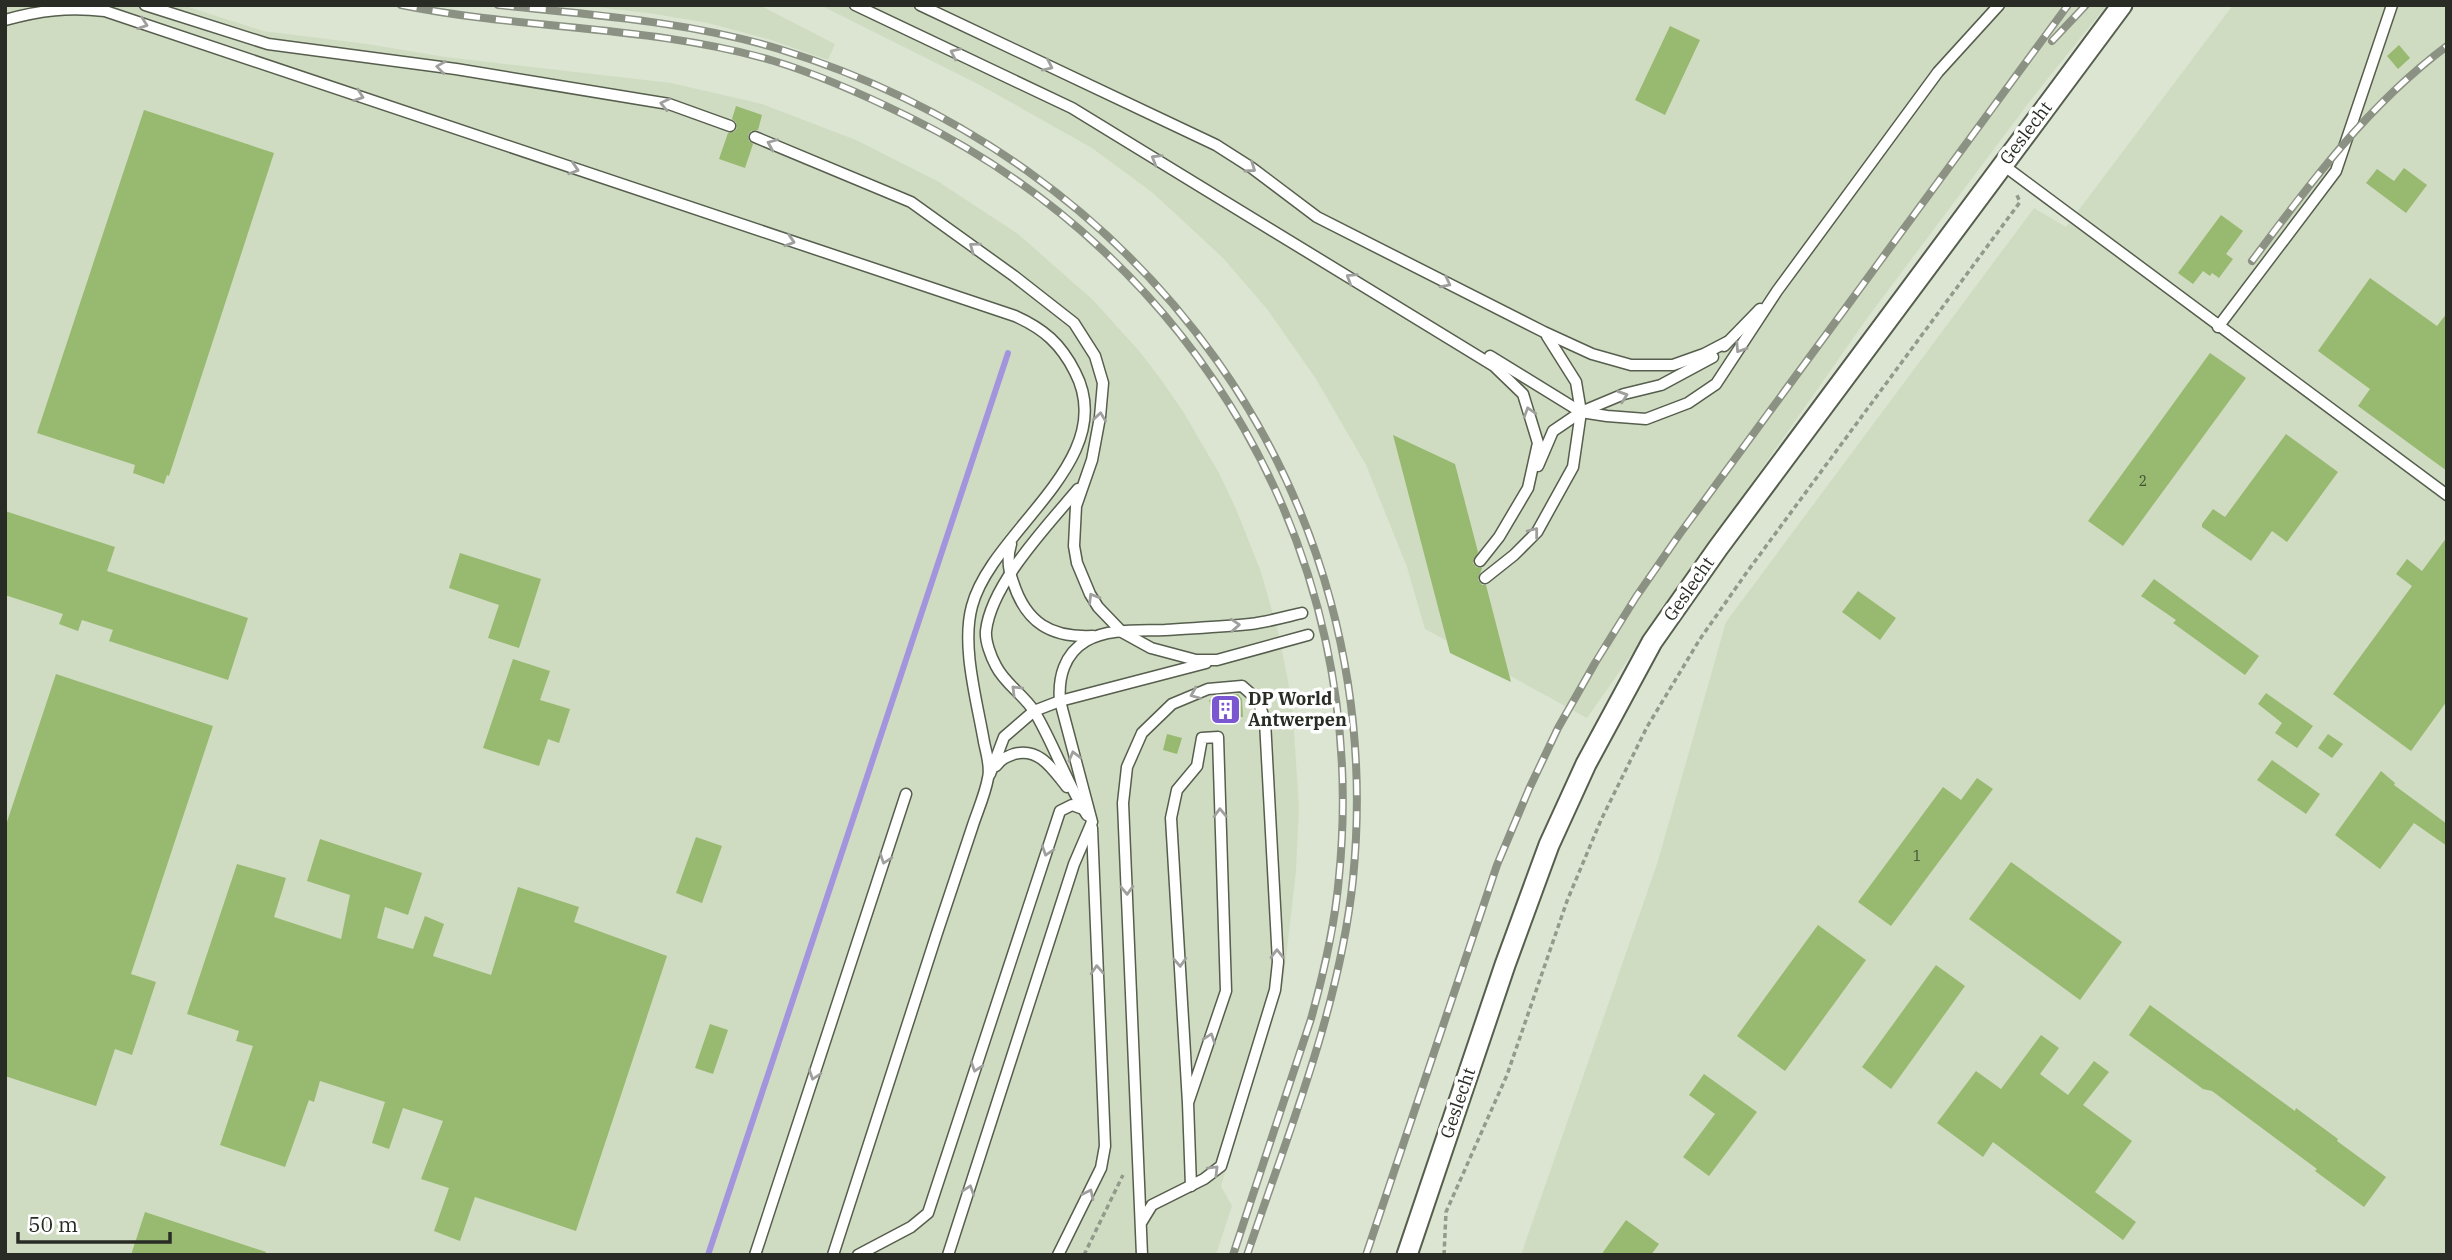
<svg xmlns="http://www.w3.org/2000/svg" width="2452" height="1260" font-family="'IBM Plex Serif',serif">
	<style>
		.built { fill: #d0dcc2 }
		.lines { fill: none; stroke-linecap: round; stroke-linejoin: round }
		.stream { stroke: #a395dd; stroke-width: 6 }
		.building { fill: #97b970 }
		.service-casing { stroke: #565e4d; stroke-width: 13 }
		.minor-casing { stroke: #565e4d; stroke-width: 23 }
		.path { stroke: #939a8c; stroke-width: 3.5; stroke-dasharray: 5 3.5; stroke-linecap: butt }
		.service { stroke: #fff; stroke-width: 10 }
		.minor { stroke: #fff; stroke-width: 19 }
		.rail-casing { stroke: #8b9284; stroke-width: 8 }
		.rail { stroke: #fff; stroke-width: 5; stroke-dasharray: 16; stroke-linecap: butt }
		.oneway { stroke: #9fa09d }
		.labels { text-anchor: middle; stroke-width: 7; stroke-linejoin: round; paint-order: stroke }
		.number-label { font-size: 14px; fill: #444f38 }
		.street-label { font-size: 18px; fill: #292c25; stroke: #fff }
		.poi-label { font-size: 18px; font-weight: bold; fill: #292c25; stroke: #fff; text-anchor: start }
	</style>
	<rect width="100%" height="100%" fill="#dbe5d2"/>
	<g class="built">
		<polygon points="5,5 182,5 263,31 367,44 445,57 671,83 762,104 856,140 939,182 1018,234 1093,300 1140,352 1162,381 1184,413 1220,475 1236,509 1261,572 1279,635 1292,702 1299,807 1296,871 1283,984 1221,1186 1232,1206 1216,1255 5,1255"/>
		<polygon points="581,5 759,5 835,44 828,60 771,40 708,23 655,14"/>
		<polygon points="820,5 2107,5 2033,97 1868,317 1587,718 1425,629 1407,567 1366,465 1316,379 1267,309 1223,258 1153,193 1092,148 982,86"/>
		<polygon points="2233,5 2447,5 2447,1255 1521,1255 1658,861 1726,622 2034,208 2066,227"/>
	</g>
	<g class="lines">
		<polyline class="stream" points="708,1255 1008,353"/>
	</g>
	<g class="building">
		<polygon points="1670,26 1700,40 1665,115 1635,100"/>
		<polygon points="2399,45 2410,58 2398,69 2387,56"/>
		<polygon points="736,106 762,115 758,130 751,131 748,135 749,141 753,144 745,168 719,159 728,133 734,132 737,128 736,122 732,119"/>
		<polygon points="144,110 274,153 169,476 167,475 164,484 133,473 135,465 37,433"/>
		<polygon points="2404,168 2427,185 2406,213 2366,183 2377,169 2394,181"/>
		<polygon points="2221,215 2243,231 2226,254 2233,259 2219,278 2212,273 2210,276 2203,271 2193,284 2178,273"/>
		<polygon points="2370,278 2437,326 2447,313 2447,471 2358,406 2370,389 2318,351"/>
		<polygon points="2210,353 2246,378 2123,546 2088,521"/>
		<polygon points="2286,434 2338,472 2287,542 2272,531 2251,561 2202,527 2202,524 2213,509 2225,517"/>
		<polygon points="1393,435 1455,464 1478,552 1473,563 1476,567 1482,568 1478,580 1482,585 1486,585 1511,682 1450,653"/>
		<polygon points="5,511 115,547 107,571 248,618 228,680 109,641 113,630 82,620 78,631 59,624 63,614 5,595"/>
		<polygon points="2447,537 2447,701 2411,751 2333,694 2412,586 2396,574 2407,559 2422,571"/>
		<polygon points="460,553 541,579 519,648 488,638 499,605 449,588"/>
		<polygon points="2154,579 2259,656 2245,675 2173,623 2176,620 2141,596"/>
		<polygon points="1858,591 1896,618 1880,640 1842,612"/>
		<polygon points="513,659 550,671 540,700 570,709 559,743 548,739 539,766 483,748"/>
		<polygon points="56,674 213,726 131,974 156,982 132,1055 115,1049 96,1106 5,1076 5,828"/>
		<polygon points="2266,693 2313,726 2297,748 2275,733 2282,723 2258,704"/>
		<polygon points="1238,694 1242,699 1243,717 1214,718 1209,700"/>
		<polygon points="1167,734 1182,738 1177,754 1163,750"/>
		<polygon points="2328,734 2343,744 2332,758 2318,748"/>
		<polygon points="2272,760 2320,794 2306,814 2257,780"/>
		<polygon points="2381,771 2395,783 2394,785 2447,824 2447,846 2414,823 2380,869 2335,835"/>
		<polygon points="1977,778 1993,789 1891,926 1858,902 1943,787 1961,800"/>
		<polygon points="696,837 722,846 702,903 676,893"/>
		<polygon points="320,839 422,873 408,915 385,907 377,938 413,949 425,916 444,924 433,956 491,975 518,887 579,907 574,922 667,956 576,1231 475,1197 460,1241 434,1231 449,1188 421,1179 443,1121 403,1108 389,1149 372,1143 385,1102 320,1081 314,1102 309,1100 285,1167 220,1145 253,1046 236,1041 239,1031 187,1014 237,864 286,878 274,917 341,939 350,895 307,881"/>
		<polygon points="2011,862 2122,942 2080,1000 1969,919"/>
		<polygon points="1818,925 1866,960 1785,1071 1737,1036"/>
		<polygon points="1936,965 1965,986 1891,1089 1862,1067"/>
		<polygon points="2150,1005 2295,1111 2296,1108 2338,1139 2337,1141 2386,1177 2364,1207 2315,1171 2317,1169 2212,1091 2203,1089 2129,1035"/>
		<polygon points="710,1024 728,1030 713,1074 695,1068"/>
		<polygon points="2041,1035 2059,1048 2040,1074 2068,1095 2094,1061 2109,1072 2083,1105 2132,1141 2095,1192 2136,1222 2123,1240 1993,1142 1983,1157 1937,1123 1976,1071 2001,1089"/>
		<polygon points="1704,1074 1757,1112 1709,1176 1683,1157 1715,1114 1689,1095"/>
		<polygon points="145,1212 266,1252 265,1255 131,1255"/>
		<polygon points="1626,1220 1659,1244 1651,1255 1601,1255"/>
	</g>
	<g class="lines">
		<defs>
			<g id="service">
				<polyline points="145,5 268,44 456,69 669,104 730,126"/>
				<polyline points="855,5 1072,108 1494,366 1523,394 1538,443 1528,488 1499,537 1480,561"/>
				<polyline points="920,5 1216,145 1252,168 1317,217 1544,332 1592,354 1631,365 1673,365 1704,354 1727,342"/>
				<path d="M5 20C41 10 68 7 105 11L1015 316C1044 329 1061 344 1075 372 1121 460 992 530 972 606 961 646 977 701 984 742 986 752 991 767 988 778 985 795 977 812 972 828 960 863 949 898 937 933 902 1040 867 1147 833 1255"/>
				<polyline points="755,137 911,202 1014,276 1074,323 1095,356 1103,383 1100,417 1092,460 1076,506 1074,546 1077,563 1090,594 1098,607 1122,632 1151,648 1196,660 1217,660 1308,635"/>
				<polyline points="2003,165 2447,495"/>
				<polyline points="2218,327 2336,171 2392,5"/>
				<polyline points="1724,346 1760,309"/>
				<polyline points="1490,356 1581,412 1607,416 1646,419 1688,403 1716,384 1777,291 1938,72 1999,5"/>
				<polyline points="1538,466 1553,431 1581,412 1624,394 1661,385 1713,357"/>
				<path d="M1078 489C1048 525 991 584 986 631 985 641 991 657 996 666 1005 684 1023 694 1034 711 1054 744 1066 782 1087 815"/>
				<path d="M1011 544C1007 557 1008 569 1013 582 1026 623 1051 638 1093 636"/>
				<polyline points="1485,578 1514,555 1537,532 1573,467 1581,412 1576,382 1547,336"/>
				<path d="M996 766C1001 759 1006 757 1014 754 1040 747 1053 770 1067 787"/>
				<polyline points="990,774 1004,737 1034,711 1060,701 1206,663"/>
				<polyline points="1188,1103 1226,991 1218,737 1202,738 1197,766 1177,790 1171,818 1188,1103 1191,1186"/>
				<polyline points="1141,1223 1152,1205 1204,1179 1221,1166 1275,990 1278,962 1265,721 1258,700 1242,686 1208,689 1172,704 1142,733 1127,767 1123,803 1142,1255"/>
				<polyline points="755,1255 906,794"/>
				<polyline points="858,1255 911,1227 928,1213 1060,811 1072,805 1083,809"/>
				<path d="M948 1255 1074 864 1092 822 1060 701C1058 678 1064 654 1086 641 1108 628 1140 631 1165 630 1193 628 1222 627 1250 624 1267 622 1285 617 1302 613"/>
				<polyline points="1058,1255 1101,1168 1105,1146 1092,828"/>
			</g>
			<polyline id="minor" points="1407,1255 1505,965 1549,845 1586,764 1652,642 1718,548 2122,5"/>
		</defs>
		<use href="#service" class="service-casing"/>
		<use href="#minor" class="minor-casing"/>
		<g class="path">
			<polyline points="1084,1255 1123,1175"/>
			<polyline points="1444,1255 1446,1212 1507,1075 1567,901 1601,820 1647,727 1700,639 1747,572 2020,202 2016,193"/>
		</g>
		<use href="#service" class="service"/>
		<use href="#minor" class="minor"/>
		<defs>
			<g id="rail">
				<path d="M401 5C524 30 652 25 774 61 820 75 864 95 907 116 1197 257 1371 554 1339 877 1335 925 1324 972 1311 1019L1233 1255"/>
				<path d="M498 5C592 15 687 21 779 49 1144 161 1391 492 1353 879 1340 1007 1288 1133 1247 1255"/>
				<polyline points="2052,41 2086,5"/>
				<path d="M2252 261C2310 183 2368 105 2447 46"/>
				<polyline points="1366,1255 1497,865 1529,789 1558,728 1595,663 1636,597 1679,535 2068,5"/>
			</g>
		</defs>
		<use href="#rail" class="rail-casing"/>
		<use href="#rail" class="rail"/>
	</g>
	<defs><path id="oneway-chevron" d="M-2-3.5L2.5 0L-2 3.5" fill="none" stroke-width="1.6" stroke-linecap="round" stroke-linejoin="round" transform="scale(1.75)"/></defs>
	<g class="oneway">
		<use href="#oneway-chevron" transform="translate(143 24) rotate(19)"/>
		<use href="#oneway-chevron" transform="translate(955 53) rotate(-155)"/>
		<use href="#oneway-chevron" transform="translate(1048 66) rotate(25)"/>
		<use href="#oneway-chevron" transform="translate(441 67) rotate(-172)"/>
		<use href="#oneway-chevron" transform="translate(359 96) rotate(19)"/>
		<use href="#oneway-chevron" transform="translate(665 104) rotate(-167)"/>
		<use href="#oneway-chevron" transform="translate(772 144) rotate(-157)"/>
		<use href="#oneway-chevron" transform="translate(1156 159) rotate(-149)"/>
		<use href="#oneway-chevron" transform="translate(1251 168) rotate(35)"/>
		<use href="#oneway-chevron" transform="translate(574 169) rotate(18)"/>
		<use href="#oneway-chevron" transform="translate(790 241) rotate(18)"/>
		<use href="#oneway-chevron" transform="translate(974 247) rotate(-144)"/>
		<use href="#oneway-chevron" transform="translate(1351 278) rotate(-148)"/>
		<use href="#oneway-chevron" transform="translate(1446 283) rotate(27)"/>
		<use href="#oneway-chevron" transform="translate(1740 348) rotate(123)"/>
		<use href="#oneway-chevron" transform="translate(1623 396) rotate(-19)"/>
		<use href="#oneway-chevron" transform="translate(1529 412) rotate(-107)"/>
		<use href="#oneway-chevron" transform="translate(1100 417) rotate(-82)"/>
		<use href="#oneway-chevron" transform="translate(1534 532) rotate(-52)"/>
		<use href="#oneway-chevron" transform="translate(1093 598) rotate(-121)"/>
		<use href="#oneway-chevron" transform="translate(1235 625) rotate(-4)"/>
		<use href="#oneway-chevron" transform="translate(1016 690) rotate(-135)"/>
		<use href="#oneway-chevron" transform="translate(1195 694) rotate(157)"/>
		<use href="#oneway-chevron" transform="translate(1074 756) rotate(-105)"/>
		<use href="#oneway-chevron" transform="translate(1220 813) rotate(-92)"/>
		<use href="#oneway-chevron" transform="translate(1047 851) rotate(108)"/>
		<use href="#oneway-chevron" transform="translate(885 859) rotate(108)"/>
		<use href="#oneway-chevron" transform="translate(1127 890) rotate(88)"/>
		<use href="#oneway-chevron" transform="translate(1277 954) rotate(-91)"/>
		<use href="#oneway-chevron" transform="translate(1180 962) rotate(87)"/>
		<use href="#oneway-chevron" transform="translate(1097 970) rotate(-93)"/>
		<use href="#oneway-chevron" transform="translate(1210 1038) rotate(-71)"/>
		<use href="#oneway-chevron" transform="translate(976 1067) rotate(108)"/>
		<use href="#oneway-chevron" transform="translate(814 1075) rotate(108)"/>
		<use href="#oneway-chevron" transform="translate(1214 1170) rotate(-45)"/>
		<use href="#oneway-chevron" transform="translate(969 1190) rotate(-72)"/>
		<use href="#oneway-chevron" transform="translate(1089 1194) rotate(-64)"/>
	</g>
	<defs>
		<symbol id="building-square" viewBox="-11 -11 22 22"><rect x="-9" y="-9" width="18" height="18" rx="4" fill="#7a57d1" stroke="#fff"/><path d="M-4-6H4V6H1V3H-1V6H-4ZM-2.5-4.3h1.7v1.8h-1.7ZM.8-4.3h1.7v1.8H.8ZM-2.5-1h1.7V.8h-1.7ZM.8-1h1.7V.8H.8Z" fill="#fff"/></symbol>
	</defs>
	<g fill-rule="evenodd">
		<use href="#building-square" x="1208" y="692" width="35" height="35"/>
	</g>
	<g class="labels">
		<g class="number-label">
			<text x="2143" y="486">2</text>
			<text x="1917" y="861">1</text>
		</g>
		<g class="street-label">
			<text transform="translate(2026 133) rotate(-53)" y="6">Geslecht</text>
			<text transform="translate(1689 589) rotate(-55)" y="6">Geslecht</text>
			<text transform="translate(1458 1103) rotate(-71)" y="6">Geslecht</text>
		</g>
		<g class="poi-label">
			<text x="1248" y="705">DP World<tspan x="1248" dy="21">Antwerpen</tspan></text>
		</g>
	</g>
	<rect width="2452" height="1260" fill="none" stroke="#292c25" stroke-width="14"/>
	<path d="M18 1232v10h152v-10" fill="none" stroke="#292c25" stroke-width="3.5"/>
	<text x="28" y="1232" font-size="21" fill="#292c25" stroke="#ffffff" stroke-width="5" paint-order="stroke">50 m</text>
</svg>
